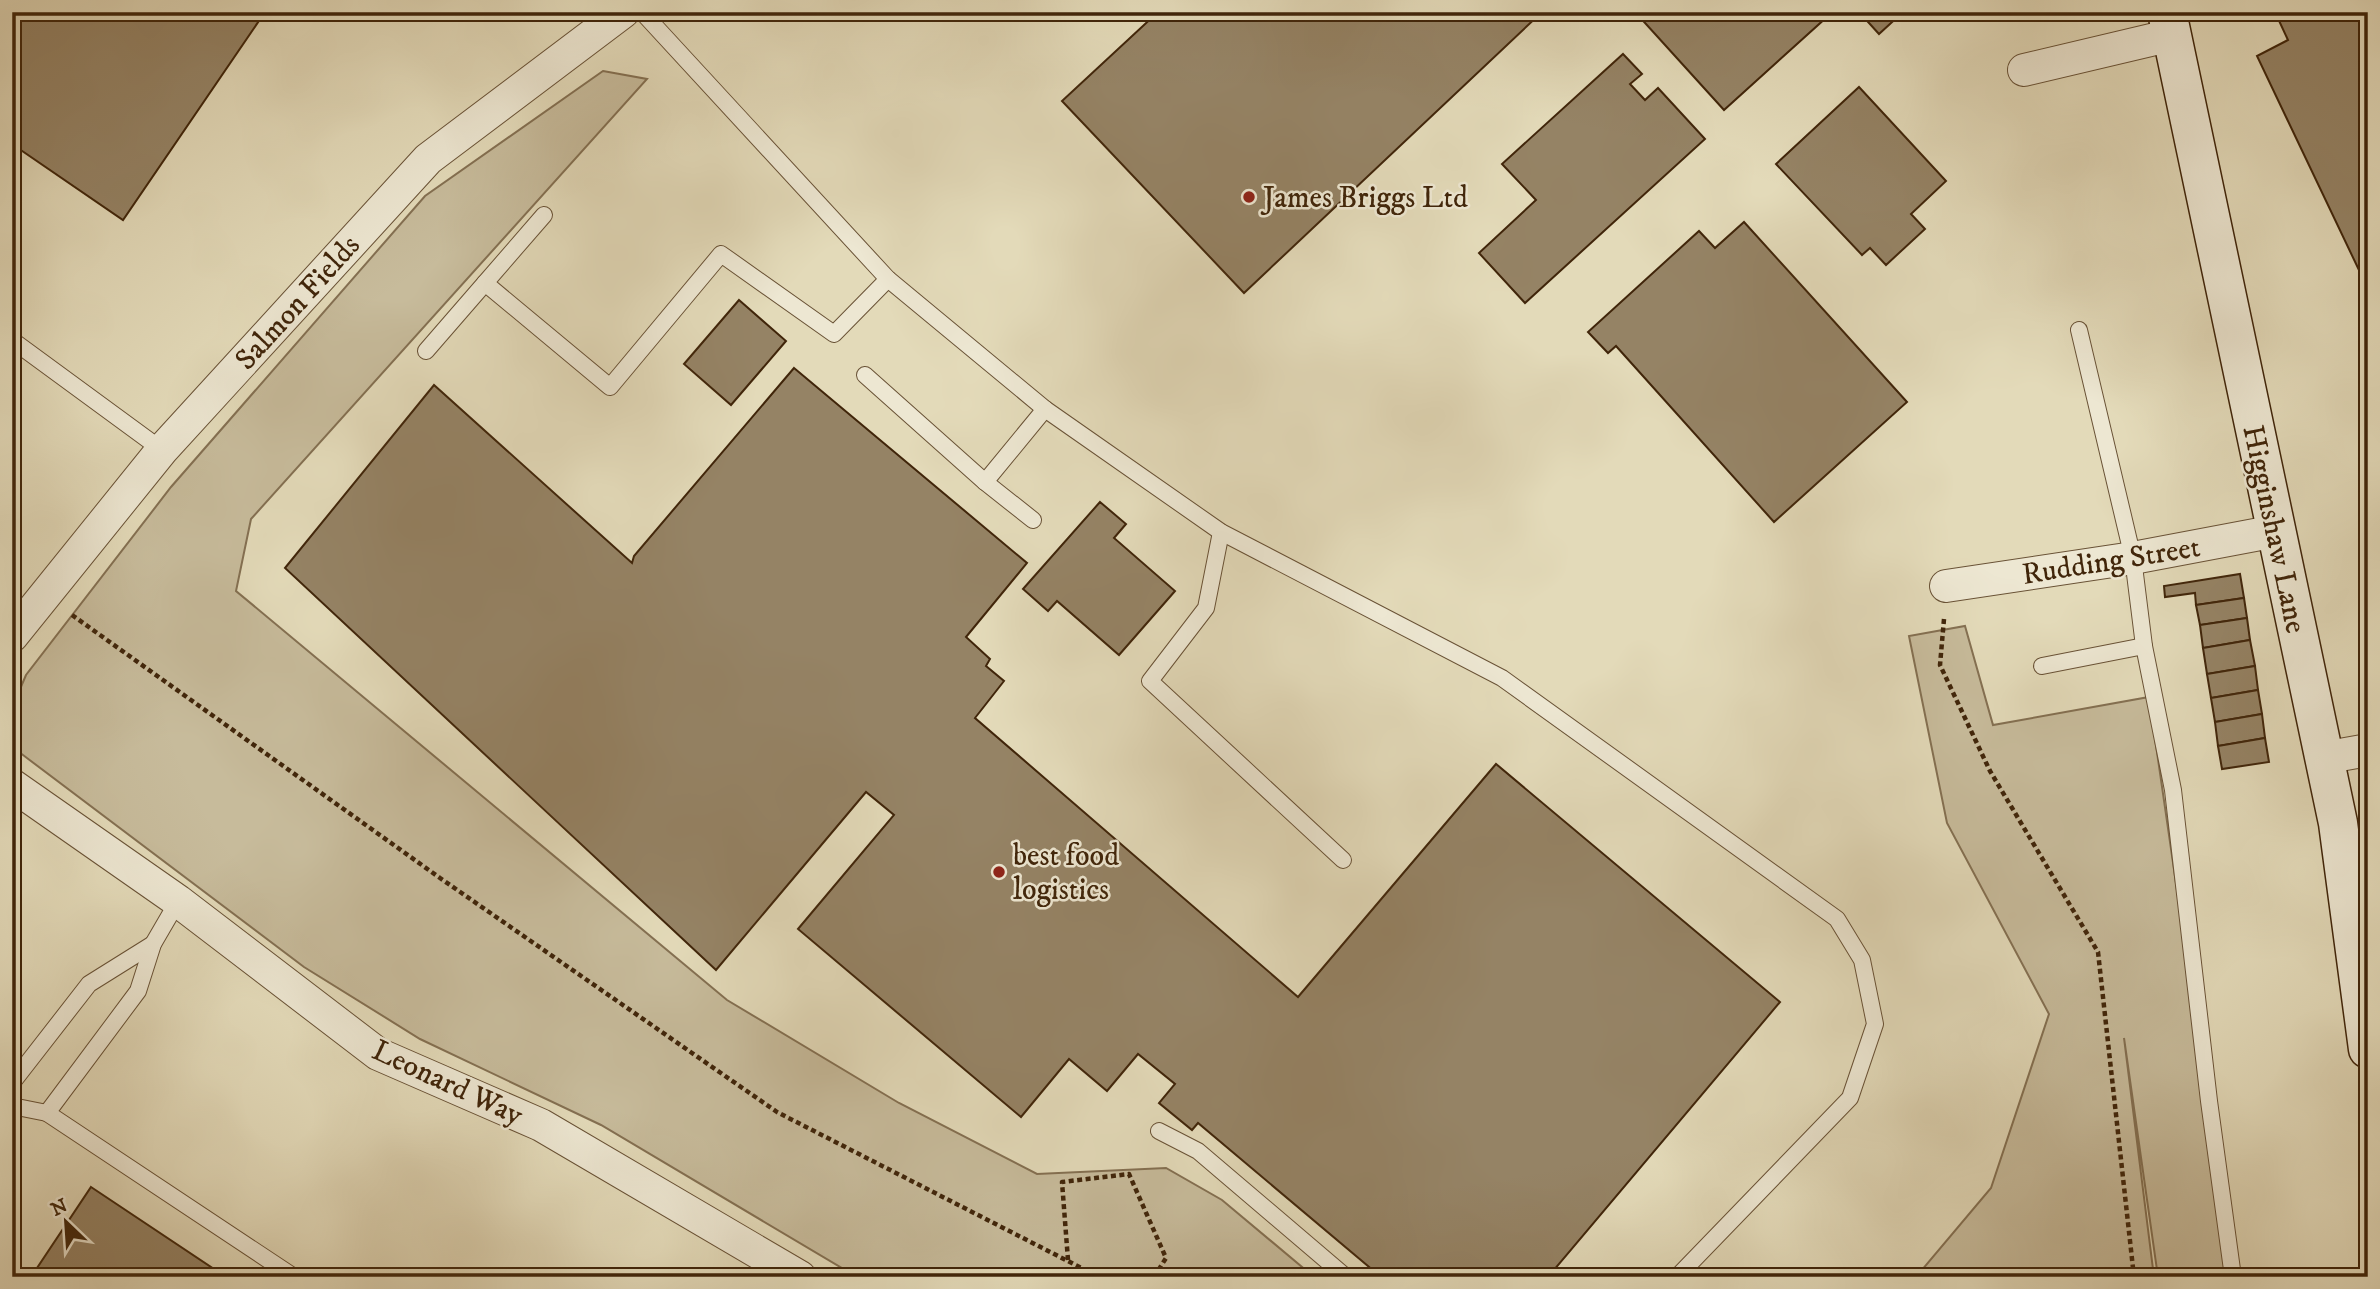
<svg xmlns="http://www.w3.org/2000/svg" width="2380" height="1289" font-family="'IM FELL DW Pica',serif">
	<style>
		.green { fill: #c7bb9b; stroke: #847052; stroke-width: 2 }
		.building { fill: #958365; stroke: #40250a; stroke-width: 2 }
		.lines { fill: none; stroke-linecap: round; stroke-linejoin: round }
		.service-casing { stroke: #695236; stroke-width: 18 }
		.minor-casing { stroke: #695236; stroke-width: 34 }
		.secondary-casing { stroke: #40250a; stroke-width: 41 }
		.path { stroke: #40250a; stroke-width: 4.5; stroke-dasharray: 5 3.5; stroke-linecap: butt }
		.service { stroke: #ede7d2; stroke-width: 16 }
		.minor { stroke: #ede7d2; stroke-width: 32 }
		.secondary { stroke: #ede7d2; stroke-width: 38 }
		.poi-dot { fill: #8f2418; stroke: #ede7d2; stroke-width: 2.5 }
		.labels { text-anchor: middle; stroke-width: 5; stroke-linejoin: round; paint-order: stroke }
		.poi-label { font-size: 30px; fill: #40250a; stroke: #ede7d2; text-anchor: start }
		.street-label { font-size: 30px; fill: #40250a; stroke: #ede7d2 }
	</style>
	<rect width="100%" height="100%" fill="#e3dab9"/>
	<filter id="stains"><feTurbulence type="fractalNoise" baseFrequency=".00286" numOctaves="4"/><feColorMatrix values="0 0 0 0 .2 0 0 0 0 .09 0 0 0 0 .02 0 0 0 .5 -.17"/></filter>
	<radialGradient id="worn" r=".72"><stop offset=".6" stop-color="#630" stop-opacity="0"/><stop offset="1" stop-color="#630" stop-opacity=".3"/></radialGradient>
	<g class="green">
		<path d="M603 71 647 79 251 519 236 591 727 1000 899 1103 1037 1174 1166 1168 1222 1200 1314 1277H857L601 1125 420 1039 304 967 19 752C7 717 12 708 26 675L171 487 425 196Z"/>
		<polygon points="1965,626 1993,725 2149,697 2233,1277 2158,1277 2124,1038 2154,1277 1916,1277 1991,1188 2049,1014 1947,823 1909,636"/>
	</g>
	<g class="building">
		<polygon points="12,12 265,12 123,220 12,144"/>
		<polygon points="1158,12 1542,12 1244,293 1062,101"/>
		<polygon points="1637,12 1825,12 1828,16 1724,110 1636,13"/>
		<polygon points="1859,12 1903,12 1879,34"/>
		<polygon points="2275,12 2368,12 2368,289 2257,56 2288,40"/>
		<polygon points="1623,54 1642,74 1630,84 1645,100 1658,88 1705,139 1525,303 1479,253 1536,200 1502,164"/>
		<polygon points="1859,87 1946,181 1911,214 1925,229 1886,265 1870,248 1862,255 1776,164"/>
		<polygon points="1744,222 1907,402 1774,522 1616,346 1608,353 1588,332 1699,231 1715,248"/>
		<polygon points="739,300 786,341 731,405 684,364"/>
		<polygon points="794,368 1027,563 966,637 990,659 986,666 1004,681 975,718 1298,997 1496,764 1780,1002 1548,1277 1381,1277 1198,1123 1192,1130 1159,1103 1175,1084 1138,1054 1107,1091 1069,1059 1021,1117 798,929 894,815 866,792 716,970 285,568 434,385 632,563 634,556"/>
		<polygon points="1100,502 1126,524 1114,538 1175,591 1119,655 1057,601 1048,611 1023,589"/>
		<polygon points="2240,574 2244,598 2196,605 2195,593 2165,597 2164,586"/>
		<polygon points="2244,598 2247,618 2200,625 2196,605"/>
		<polygon points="2247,618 2250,640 2203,648 2200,625"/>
		<polygon points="2250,640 2255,666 2207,674 2203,648"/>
		<polygon points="2255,666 2258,690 2211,698 2207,674"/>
		<polygon points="2258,690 2262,714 2215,722 2211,698"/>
		<polygon points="2262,714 2265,738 2218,746 2215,722"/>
		<polygon points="2265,738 2269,762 2222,769 2218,746"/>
		<polygon points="91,1187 226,1277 31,1277"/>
	</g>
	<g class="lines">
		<defs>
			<g id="service">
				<polyline points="642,12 888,279 1045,409 1221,532 1502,678 1837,919 1862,960 1875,1024 1850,1098 1677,1277"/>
				<polyline points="485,283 544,215"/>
				<polyline points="2079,330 2133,558 2144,646 2173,790 2209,1101 2233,1277"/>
				<polyline points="12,340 162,450"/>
				<polyline points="426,351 485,283 610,387 721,254 834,334 888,279"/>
				<polyline points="865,375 985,482 1033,520"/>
				<polyline points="985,482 1045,409"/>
				<polyline points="1221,532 1206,608 1150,681 1343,860"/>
				<polyline points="2042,666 2144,646"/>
				<polyline points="178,901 153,944 138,991 47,1113 294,1277"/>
				<polyline points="12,1083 89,984 153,944"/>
				<polyline points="12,1106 47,1113"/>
				<polyline points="1159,1131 1198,1151 1346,1277"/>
			</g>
			<g id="minor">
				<polyline points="2024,70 2172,35"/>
				<polyline points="1946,586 2133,558 2276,531"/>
				<polyline points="12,636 162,450 428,159 623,12"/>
				<polyline points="2323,758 2368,750"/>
				<polyline points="12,785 178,901 378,1054 541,1125 800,1277"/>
			</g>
			<polyline id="secondary" points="2167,12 2338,823 2368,1049"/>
		</defs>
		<use href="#service" class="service-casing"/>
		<use href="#minor" class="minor-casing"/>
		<use href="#secondary" class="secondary-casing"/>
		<g class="path">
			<polyline points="72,615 440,878 777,1112 1099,1277"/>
			<polyline points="1944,619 1940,665 1990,771 2098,952 2134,1277"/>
			<polyline points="1068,1260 1062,1182 1129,1174 1166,1258 1154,1277"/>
		</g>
		<use href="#service" class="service"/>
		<use href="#minor" class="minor"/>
		<use href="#secondary" class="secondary"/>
	</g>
	<g class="poi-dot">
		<circle cx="1249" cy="197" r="7"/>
		<circle cx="999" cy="872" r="7"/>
	</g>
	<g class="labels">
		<g class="poi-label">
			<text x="1263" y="207">James Briggs Ltd</text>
			<text x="1013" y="865">best food<tspan x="1013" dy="34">logistics</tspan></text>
		</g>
		<g class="street-label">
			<text transform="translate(297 302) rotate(-48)" y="10">Salmon Fields</text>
			<text transform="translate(2275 529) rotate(78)" y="10">Higginshaw Lane</text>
			<text transform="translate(2111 560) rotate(-9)" y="10">Rudding Street</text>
			<text transform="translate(448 1082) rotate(25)" y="10">Leonard Way</text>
		</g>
	</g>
	<rect width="2380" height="1289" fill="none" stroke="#e3dab9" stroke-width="42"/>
	<rect x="14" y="14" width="2352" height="1261" fill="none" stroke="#40250a" stroke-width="3.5"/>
	<rect x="21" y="21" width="2338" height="1247" fill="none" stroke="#40250a" stroke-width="2"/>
	<g transform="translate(66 1222) rotate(335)" stroke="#ede7d2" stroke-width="5" paint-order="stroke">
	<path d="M0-5L12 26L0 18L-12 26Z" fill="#40250a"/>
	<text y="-10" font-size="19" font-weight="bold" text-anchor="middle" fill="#40250a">N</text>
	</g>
	<rect width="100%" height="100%" filter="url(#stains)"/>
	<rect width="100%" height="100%" fill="url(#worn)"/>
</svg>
